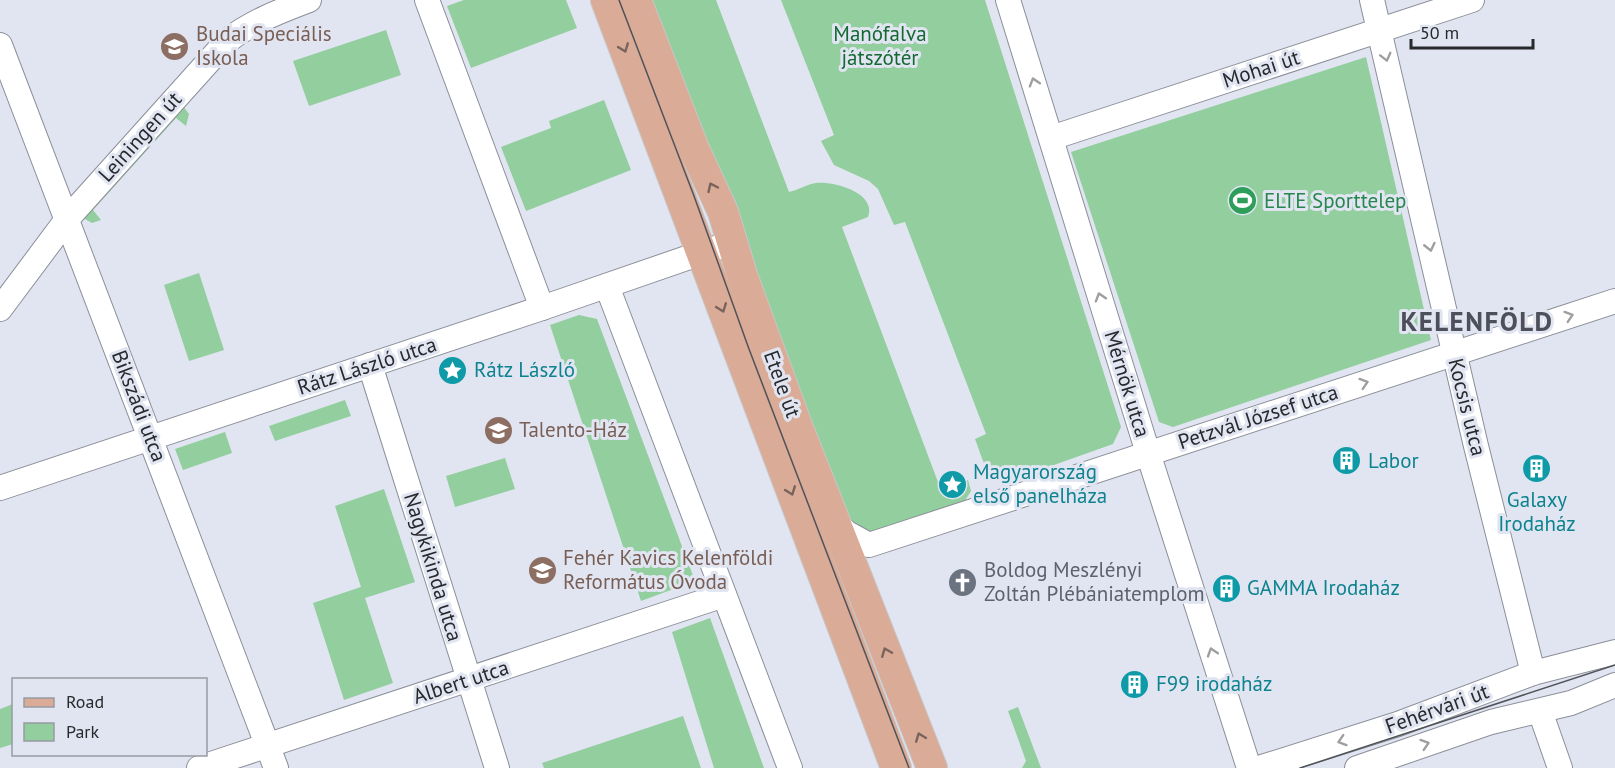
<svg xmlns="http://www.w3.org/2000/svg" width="1615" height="768" font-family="'PT Sans',sans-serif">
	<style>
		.green { fill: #92ce9e }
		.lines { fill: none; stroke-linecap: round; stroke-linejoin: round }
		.minor-casing { stroke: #8b8f99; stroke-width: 26 }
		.major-casing { stroke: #c7c7c8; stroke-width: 32 }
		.minor { stroke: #fff; stroke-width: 24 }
		.major { stroke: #daab97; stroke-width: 30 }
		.tram { stroke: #505358; stroke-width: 1.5 }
		.oneway { stroke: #78645d }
		.oneway2 { stroke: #9e9fa0 }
		.labels { text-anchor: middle; stroke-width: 6; stroke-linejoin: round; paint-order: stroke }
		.education-label { font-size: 21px; fill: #785e54; stroke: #e1e5f1; text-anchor: start }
		.park-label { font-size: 21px; fill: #146931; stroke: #e1e5f1 }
		.street-label { font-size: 21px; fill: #27292d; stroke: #e1e5f1 }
		.leisure-label { font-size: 21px; fill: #27864d; stroke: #e1e5f1; text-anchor: start }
		.culture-label { font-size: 21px; fill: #0d838f; stroke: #e1e5f1; text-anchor: start }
		.worship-label { font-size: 21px; fill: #5b616d; stroke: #e1e5f1; text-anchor: start }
		.district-label { font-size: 27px; font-weight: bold; letter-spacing: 1.5px; fill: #4d505a; stroke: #e1e5f1 }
	</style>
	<rect width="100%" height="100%" fill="#e1e5f1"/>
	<g class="green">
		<polygon points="464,0 566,0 577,28 471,68 447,6"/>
		<path d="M642 0H716L789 192C798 190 808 184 816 183 834 181 877 193 868 217L842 227 941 490 968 480 971 491 963 504 884 531H863L848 524Z"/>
		<path d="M781 0H985L1121 427 1113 444 1003 483C985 475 982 457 975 439L986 434 905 222 894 225 878 189 869 181 834 165 821 141 834 135Z"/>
		<polygon points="386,30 401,75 309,106 293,61"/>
		<polygon points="1366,57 1431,340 1173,427 1159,422 1071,152"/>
		<polygon points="604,100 631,170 526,211 501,147 551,128 549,121"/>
		<polygon points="183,106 189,114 186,126 176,118 93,210 101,220 92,223 83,218"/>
		<polygon points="199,273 224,350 189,361 164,285"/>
		<polygon points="579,315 597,319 695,581 641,601 550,325"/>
		<polygon points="345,400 351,416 275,441 269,426"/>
		<polygon points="225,432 232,453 183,470 175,449"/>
		<polygon points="505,458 515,489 455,507 446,476"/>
		<polygon points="384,489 415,582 365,598 393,683 344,700 313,603 361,587 335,506"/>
		<polygon points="710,618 764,768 714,768 672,632"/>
		<polygon points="13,704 13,744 0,748 0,709"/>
		<polygon points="1018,707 1041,768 1022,768 1026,761 1008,711"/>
		<polygon points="683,716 701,768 544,768 542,763"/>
	</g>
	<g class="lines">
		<defs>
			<g id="minor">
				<polyline points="427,0 542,308"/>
				<polyline points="1008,0 1148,453 1249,768"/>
				<polyline points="1372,0 1476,446 1533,673"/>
				<polyline points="0,45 276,768"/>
				<polyline points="1051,138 1472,0"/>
				<polyline points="607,286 790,768"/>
				<path d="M0 309 68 218 227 41C251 22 280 11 309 0"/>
				<polyline points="370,365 497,768"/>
				<polyline points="0,488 542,308 733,242"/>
				<polyline points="835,523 847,533 869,545 1615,301"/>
				<polyline points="1540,711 1560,768"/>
				<polyline points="199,768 724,595"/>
				<polyline points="1259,768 1398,724 1533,673 1615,652"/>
				<polyline points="1357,768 1491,722 1571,703 1615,685"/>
			</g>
			<g id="major">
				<polyline points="606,0 896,768"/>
				<polyline points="636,0 694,149 723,212 743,278 796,423 932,768"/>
			</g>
		</defs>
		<use href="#minor" class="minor-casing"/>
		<use href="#major" class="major-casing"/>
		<use href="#minor" class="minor"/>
		<use href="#major" class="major"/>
		<g class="tram">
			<polyline points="619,0 694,196 749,349 909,768"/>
			<polyline points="1300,768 1615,665"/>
		</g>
	</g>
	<defs><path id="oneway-chevron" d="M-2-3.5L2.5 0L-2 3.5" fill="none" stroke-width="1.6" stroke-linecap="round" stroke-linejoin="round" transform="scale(1.5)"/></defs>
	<g class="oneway">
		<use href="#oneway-chevron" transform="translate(624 48) rotate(69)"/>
		<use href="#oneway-chevron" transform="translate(712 187) rotate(-115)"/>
		<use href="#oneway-chevron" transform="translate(722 308) rotate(69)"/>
		<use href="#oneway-chevron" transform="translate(791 491) rotate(69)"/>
		<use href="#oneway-chevron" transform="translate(886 652) rotate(-112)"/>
		<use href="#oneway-chevron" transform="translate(920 737) rotate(-111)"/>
	</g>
	<g class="oneway2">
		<use href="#oneway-chevron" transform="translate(1386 57) rotate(76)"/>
		<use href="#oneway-chevron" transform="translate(1034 82) rotate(-107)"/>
		<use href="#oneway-chevron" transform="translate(1430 247) rotate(77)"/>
		<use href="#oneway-chevron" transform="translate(1100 297) rotate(-107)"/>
		<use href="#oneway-chevron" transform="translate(1569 316) rotate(-18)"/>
		<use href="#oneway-chevron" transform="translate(1364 383) rotate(-18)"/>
		<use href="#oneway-chevron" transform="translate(1212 652) rotate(-108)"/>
		<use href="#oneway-chevron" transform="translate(1342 741) rotate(162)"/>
		<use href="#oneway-chevron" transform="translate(1425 744) rotate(-18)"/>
	</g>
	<defs>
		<symbol id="school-disc" viewBox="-11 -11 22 22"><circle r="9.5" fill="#8d6e63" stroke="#e1e5f1"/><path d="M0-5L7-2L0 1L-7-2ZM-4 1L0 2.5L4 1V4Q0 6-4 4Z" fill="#fff"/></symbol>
		<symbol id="stadium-disc" viewBox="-11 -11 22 22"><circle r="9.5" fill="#2e9e5b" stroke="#e1e5f1"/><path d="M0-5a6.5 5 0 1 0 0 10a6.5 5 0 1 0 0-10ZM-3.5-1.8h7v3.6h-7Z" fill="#fff"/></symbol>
		<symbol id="sight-disc" viewBox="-11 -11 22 22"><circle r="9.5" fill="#0f9aa8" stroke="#e1e5f1"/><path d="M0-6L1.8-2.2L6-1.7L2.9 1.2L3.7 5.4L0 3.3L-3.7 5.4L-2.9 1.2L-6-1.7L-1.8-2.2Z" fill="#fff"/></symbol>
		<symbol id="building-disc" viewBox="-11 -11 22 22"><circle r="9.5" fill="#0f9aa8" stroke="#e1e5f1"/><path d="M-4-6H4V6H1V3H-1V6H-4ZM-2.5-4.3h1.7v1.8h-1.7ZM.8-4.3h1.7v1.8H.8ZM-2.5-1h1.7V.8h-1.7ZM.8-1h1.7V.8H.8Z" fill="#fff"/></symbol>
		<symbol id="church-disc" viewBox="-11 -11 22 22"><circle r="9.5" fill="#6b7280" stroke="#e1e5f1"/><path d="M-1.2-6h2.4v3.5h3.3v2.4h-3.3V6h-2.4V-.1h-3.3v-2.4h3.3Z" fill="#fff"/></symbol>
	</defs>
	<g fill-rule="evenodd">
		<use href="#school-disc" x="158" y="30" width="33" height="33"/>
		<use href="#stadium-disc" x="1226" y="184" width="33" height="33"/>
		<use href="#sight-disc" x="436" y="354" width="33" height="33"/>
		<use href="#school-disc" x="482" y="414" width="33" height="33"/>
		<use href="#building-disc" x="1330" y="444" width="33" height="33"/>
		<use href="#building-disc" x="1520" y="452" width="33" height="33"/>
		<use href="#sight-disc" x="936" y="468" width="33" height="33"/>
		<use href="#school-disc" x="526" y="554" width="33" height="33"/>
		<use href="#church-disc" x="946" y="566" width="33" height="33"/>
		<use href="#building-disc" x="1210" y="572" width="33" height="33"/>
		<use href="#building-disc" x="1118" y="668" width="33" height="33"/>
	</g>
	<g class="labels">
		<g class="education-label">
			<text x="196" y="41">Budai Speciális<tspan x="196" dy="24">Iskola</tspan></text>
			<text x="519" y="437">Talento-Ház</text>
			<text x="563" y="565">Fehér Kavics Kelenföldi<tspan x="563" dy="24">Református Óvoda</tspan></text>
		</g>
		<g class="park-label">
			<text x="880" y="41">Manófalva<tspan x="880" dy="24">játszótér</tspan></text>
		</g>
		<g class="street-label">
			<text transform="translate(1261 69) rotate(-18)" y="7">Mohai út</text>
			<text transform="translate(140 137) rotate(-48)" y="7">Leiningen út</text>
			<text transform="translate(367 366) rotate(-18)" y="7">Rátz László utca</text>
			<text transform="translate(782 384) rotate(70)" y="7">Etele út</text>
			<text transform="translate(1127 384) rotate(73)" y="7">Mérnök utca</text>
			<text transform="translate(139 406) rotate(69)" y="7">Bikszádi utca</text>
			<text transform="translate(1467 407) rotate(76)" y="7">Kocsis utca</text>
			<text transform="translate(1258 417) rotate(-18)" y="7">Petzvál József utca</text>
			<text transform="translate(433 567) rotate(73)" y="7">Nagykikinda utca</text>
			<text transform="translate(461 682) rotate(-18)" y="7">Albert utca</text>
			<text transform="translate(1437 709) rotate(-20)" y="7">Fehérvári út</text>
		</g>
		<g class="leisure-label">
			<text x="1264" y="208">ELTE Sporttelep</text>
		</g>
		<g class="culture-label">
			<text x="474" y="377">Rátz László</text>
			<text x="1368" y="468">Labor</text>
			<text x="973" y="479">Magyarország<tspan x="973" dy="24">első panelháza</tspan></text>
			<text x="1537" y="507" text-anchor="middle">Galaxy<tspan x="1537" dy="24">Irodaház</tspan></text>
			<text x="1247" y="595">GAMMA Irodaház</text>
			<text x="1156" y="691">F99 irodaház</text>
		</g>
		<g class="worship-label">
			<text x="984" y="577">Boldog Meszlényi<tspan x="984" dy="24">Zoltán Plébániatemplom</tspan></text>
		</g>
		<g class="district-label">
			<text x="1477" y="331">KELENFÖLD</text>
		</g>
	</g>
	<rect x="12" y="678" width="195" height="78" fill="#e1e5f1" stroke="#979aa3" stroke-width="1.5"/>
	<rect x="24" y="698" width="30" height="9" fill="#daab97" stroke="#979aa3" stroke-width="1.5"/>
	<text x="66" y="708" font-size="18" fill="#27292d">Road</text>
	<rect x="24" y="723" width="30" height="18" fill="#92ce9e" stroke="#979aa3" stroke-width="1.5"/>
	<text x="66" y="738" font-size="18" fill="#27292d">Park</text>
	<path d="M1411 39v9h122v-9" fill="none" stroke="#27292d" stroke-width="3"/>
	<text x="1420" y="39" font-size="18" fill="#27292d" stroke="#e1e5f1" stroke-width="4.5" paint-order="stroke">50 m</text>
</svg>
